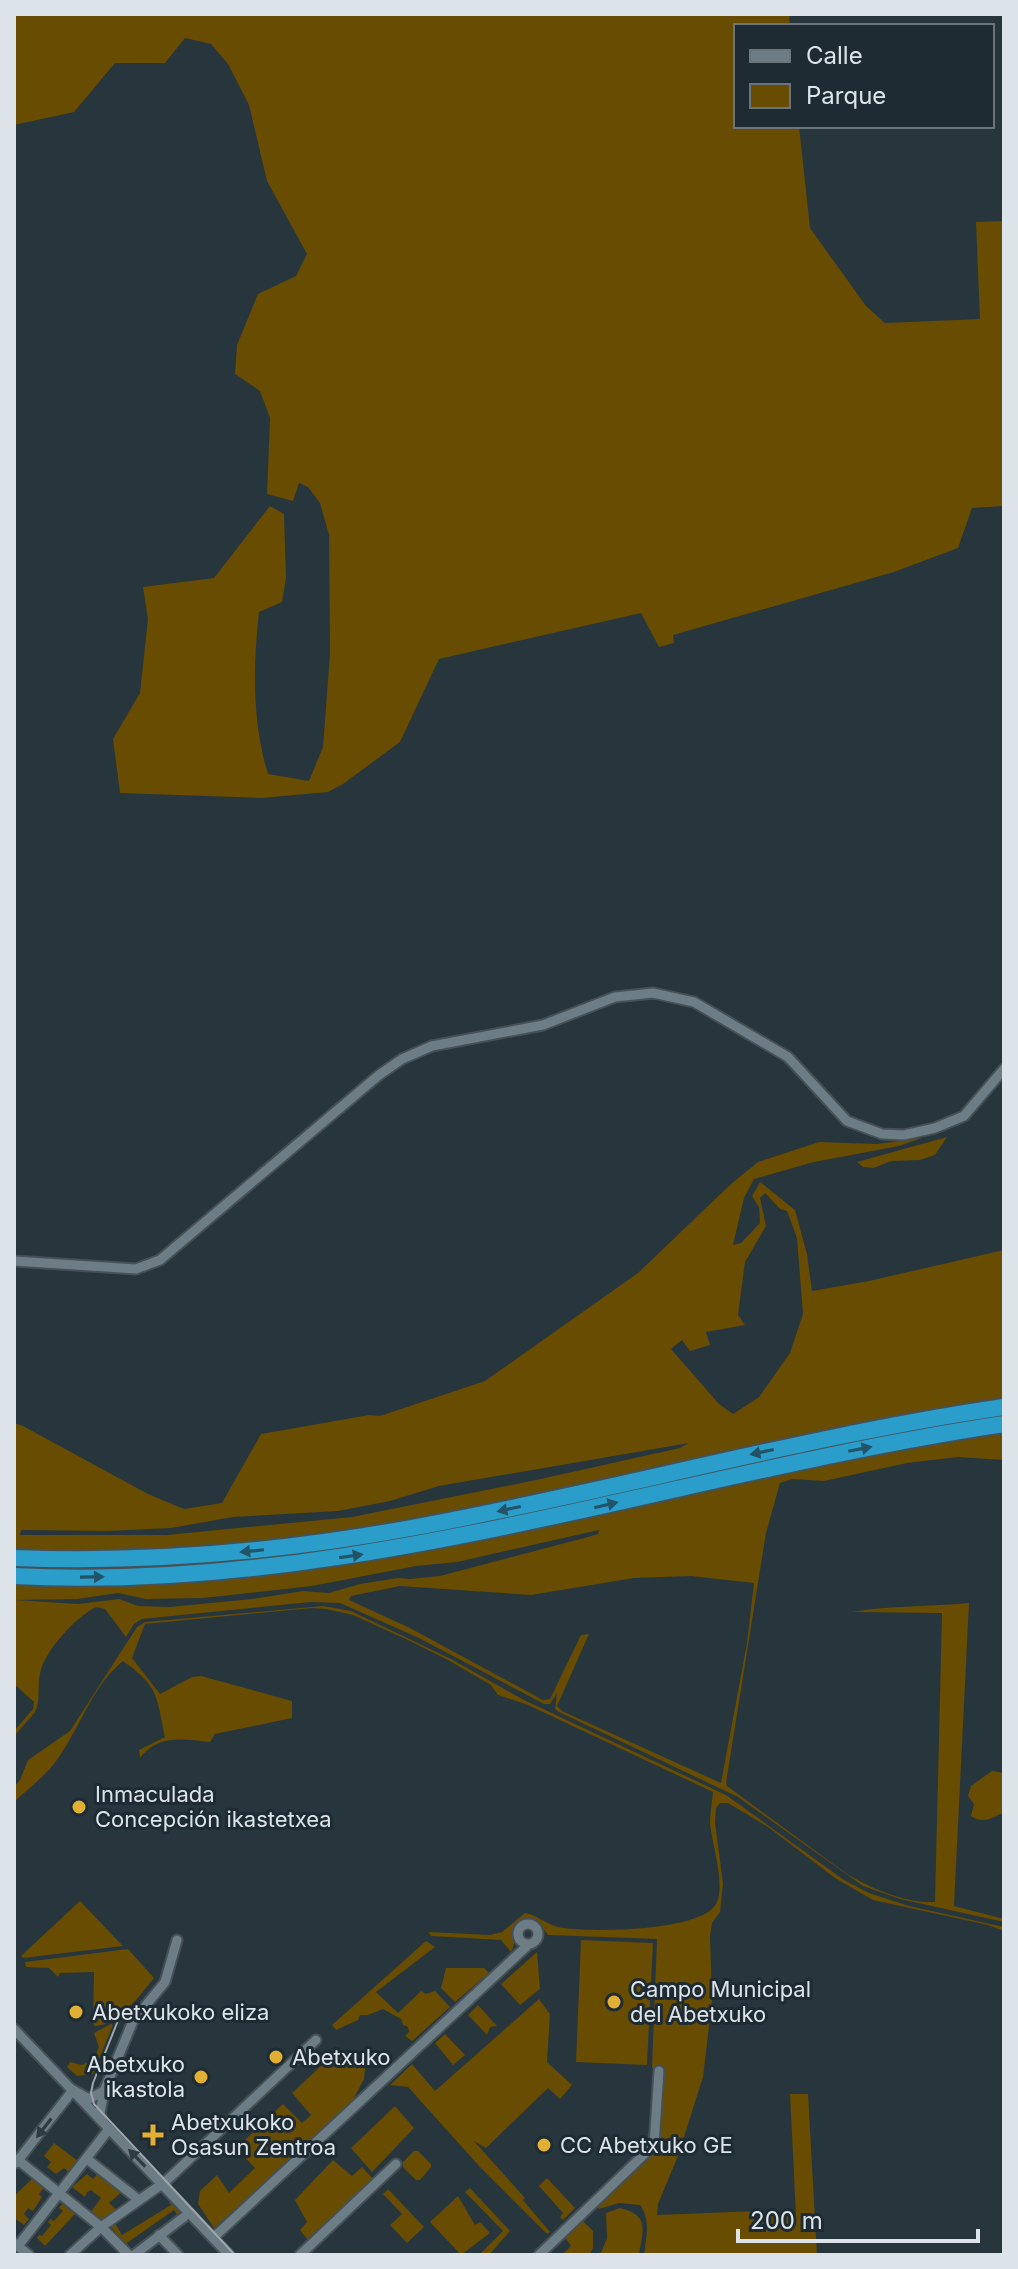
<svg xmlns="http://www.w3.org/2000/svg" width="1018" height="2269" font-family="Inter,sans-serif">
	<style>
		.green { fill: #674c02; fill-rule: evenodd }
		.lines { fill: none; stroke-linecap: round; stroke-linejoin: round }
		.street-casing { stroke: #455156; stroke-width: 13 }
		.highway-casing { stroke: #455156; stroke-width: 20 }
		.street { stroke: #6d7d85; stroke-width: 9 }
		.highway { stroke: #2a9dca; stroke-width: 16 }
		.tram { stroke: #9ca6ac; stroke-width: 2 }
		.oneway { fill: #225367 }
		.oneway2 { fill: #2e3b43 }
		.poi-dot { fill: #e1af34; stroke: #1e2b32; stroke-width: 3 }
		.labels { text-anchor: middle; stroke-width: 6; stroke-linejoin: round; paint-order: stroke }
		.poi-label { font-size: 22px; fill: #dce4e9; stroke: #1e2b32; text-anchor: start }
	</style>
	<rect width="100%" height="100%" fill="#27353c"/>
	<g class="green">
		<path d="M14 14H789L790 26H736V126H799L810 228 866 306 885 323 980 319 976 222 1004 221V506L972 508 958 548 894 572 673 635 674 643 659 647 641 613 439 659 400 742 343 784 328 792 261 798 120 793 113 739 140 693 148 619 143 587 214 578 270 506 284 514 286 578 282 602 259 612C253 666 252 722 268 774L309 781 323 747 330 653 329 535 320 503 308 487 299 483 293 501 267 494 270 418 260 391 235 374 237 345 258 294 296 276 307 254 267 181 249 105 228 64 211 44 185 38 165 63H115L74 112 14 125Z"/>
		<polygon points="947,1137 935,1155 920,1160 891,1161 874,1168 863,1167 857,1162"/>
		<path d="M922 1138 899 1146 814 1162 754 1179 744 1198 733 1245 741 1243 760 1223 759 1207 752 1196 760 1182 795 1210 807 1254 812 1291 869 1281 1004 1250V1399C770 1431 544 1503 310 1537 212 1551 112 1553 14 1550L16 1433 14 1423 23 1426 148 1494 184 1509 222 1503 261 1434 369 1415 380 1416 485 1381 638 1273 731 1184 758 1162 819 1142 877 1144ZM765 1193 780 1209 787 1211 797 1238 803 1314 790 1353 759 1397 733 1414 719 1404 671 1349 682 1340 690 1351 710 1345 706 1332 745 1325 738 1315 745 1262 766 1226 760 1198ZM689 1443 680 1448 536 1480 352 1517 167 1535H20L21 1530 107 1531 171 1528 233 1517 338 1511 390 1501 439 1486Z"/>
		<path d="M1004 1431V1460L958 1457 907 1463 824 1481 792 1479 780 1483 766 1533 726 1783 727 1786 847 1874C873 1889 904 1903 935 1902L942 1613 852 1612C890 1605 930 1607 969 1603L954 1906 1004 1919V1922L900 1899 863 1886 738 1797 559 1712 555 1709 557 1693 550 1704H544L419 1638 340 1603 310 1602 142 1619 134 1624 126 1637 105 1609 96 1607C76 1617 44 1651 40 1674 37 1687 41 1700 35 1712 29 1720 21 1728 14 1736V1731L33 1709 34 1702 14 1684V1582C112 1580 212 1582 310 1569 544 1536 770 1466 1004 1431ZM599 1530 598 1534 588 1537 440 1576 410 1579 398 1578 360 1584 329 1593 303 1591 252 1599 170 1607 138 1606 119 1599 78 1604 15 1600 77 1599 118 1593 146 1599 203 1598 312 1586 416 1566 457 1562ZM691 1576 754 1583 747 1643 721 1783 562 1711 557 1706 589 1634 581 1635 550 1699 543 1700 410 1628 349 1600 351 1596 400 1586 531 1595 634 1578Z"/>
		<path d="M323 1606 351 1611 451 1659 524 1700 726 1795 844 1880 869 1893 909 1906 1004 1927V1931L988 1925 873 1900 835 1878 768 1827 728 1803H720L716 1808 715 1822 723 1884 720 1912 712 1923 710 1936 712 2001 703 2077 678 2156 658 2204 657 2215 757 2211 796 2216 790 2094H808L817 2255H644C646 2237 651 2220 640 2205L619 2203 599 2209 597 2205 654 2152 659 2142 664 2069 652 2068 657 1939 548 1935 537 1920C506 1915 520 1937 511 1952L501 1940 431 1936 428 1932 490 1935 502 1932 525 1913C537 1915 546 1924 558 1927 586 1933 706 1932 717 1902 725 1882 712 1845 710 1823 710 1813 712 1802 713 1792L528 1705 498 1695 491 1685 448 1660 410 1641 353 1615 326 1609 312 1608 145 1624 132 1658 160 1694 192 1677 201 1676 292 1701V1718L215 1734 210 1742C183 1739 158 1734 140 1758L139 1750 165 1737C156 1694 159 1687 123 1661 93 1685 81 1725 59 1757 48 1774 29 1788 14 1802V1787L20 1780 28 1760 70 1731 137 1627 145 1622Z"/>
		<path d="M992 1771 1004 1773V1812C993 1818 982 1824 971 1816L974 1804 968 1796 971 1786Z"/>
		<polygon points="80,1901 123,1946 23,1958 21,1956"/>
		<polygon points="581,1940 653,1943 647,2065 576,2062"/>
		<polygon points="426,1941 435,1947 376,1992 398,2013 421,1991 426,1994 435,1991 450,2007 412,2041 405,2036 409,2032 408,2027 403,2025 401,2019 383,2009 368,2015 360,2015 358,2020 336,2030 332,2025"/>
		<path d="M128 1949 154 1978C139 1996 120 2025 94 2026L93 2022 94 1972 60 1973 58 1977 49 1968 26 1967 25 1962Z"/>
		<polygon points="537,1952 540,1989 520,2005 501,1984"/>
		<polygon points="446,1968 484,1968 489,1973 455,2002 441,1988"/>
		<polygon points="539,1999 550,2014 547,2062 572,2085 560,2099 548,2088 486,2148 474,2141 525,2198 523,2200 550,2232 547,2234 480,2167 408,2087 390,2085 412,2064 435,2091"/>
		<polygon points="478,2005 497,2026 490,2027 487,2035 468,2015"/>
		<polygon points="111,2024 113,2025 93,2074 77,2076 67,2067 70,2062 82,2065 94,2059 99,2047 94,2033"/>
		<polygon points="445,2034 465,2055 453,2065 435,2043"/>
		<polygon points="339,2049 357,2069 366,2061 364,2079 354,2098 355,2103 214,2228 198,2204 200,2191 217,2175 229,2193 255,2168 235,2147 244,2141 283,2104 302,2123 311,2115 292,2093"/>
		<polygon points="395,2106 414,2128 372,2172 351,2148"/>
		<polygon points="54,2143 78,2161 69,2172 64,2168 56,2174 47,2167 51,2162 44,2156"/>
		<polygon points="414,2151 418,2151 431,2164 431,2167 420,2180 416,2180 403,2167 403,2162"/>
		<polygon points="333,2160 352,2176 362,2167 374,2180 311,2244 300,2230 307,2222 295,2200"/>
		<polygon points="99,2172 123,2191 109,2203 117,2210 100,2220 90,2213 101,2198 91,2190 87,2192 85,2197 72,2187 87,2174 93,2179"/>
		<polygon points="547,2178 575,2208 563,2220 560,2217 563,2213 539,2186"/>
		<polygon points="32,2179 44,2188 39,2194 42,2197 33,2211 28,2208 24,2214 29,2219 24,2225 14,2218 14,2196"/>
		<polygon points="470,2188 510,2231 489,2255 479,2255 503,2231 465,2192"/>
		<polygon points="388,2189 424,2227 407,2243 390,2225 402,2214 383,2194"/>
		<polygon points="458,2196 475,2225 480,2222 490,2233 461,2255 430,2222"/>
		<polygon points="168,2200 183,2215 179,2218 174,2210 127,2243 129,2247 111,2227 115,2223 122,2235 171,2205"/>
		<polygon points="62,2204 75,2214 45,2246 37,2238 39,2235 42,2236 51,2225 48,2222 50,2219 54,2221 63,2211 59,2208"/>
		<path d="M620 2208C650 2215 643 2230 639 2255H600L607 2238 606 2213Z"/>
		<polygon points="582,2220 593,2231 593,2248 589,2255 562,2255 571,2246 564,2236"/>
	</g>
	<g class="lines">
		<defs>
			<g id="street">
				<polyline points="14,1261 136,1269 160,1260 379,1075 402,1059 432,1046 543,1025 615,997 653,993 694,1002 788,1057 847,1121 882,1134 904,1135 935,1128 964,1116 1004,1069"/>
				<circle cx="528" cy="1934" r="10"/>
				<polyline points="14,2029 229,2255"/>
				<polyline points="102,2121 100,2113 104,2091 133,2021 165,1982 177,1940"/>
				<polyline points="87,2159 139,2200"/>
				<polyline points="18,2160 101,2227 129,2255"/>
				<polyline points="16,2163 73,2090 89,2099 104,2091"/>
				<polyline points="159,2235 178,2255"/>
				<polyline points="213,2238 526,1947 526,1944"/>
				<polyline points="14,2243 29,2255"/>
				<polyline points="18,2246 109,2129"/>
				<polyline points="70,2255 101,2227 165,2182 316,2040"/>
				<polyline points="134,2255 184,2217"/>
				<polyline points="300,2255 396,2164"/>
				<polyline points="539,2255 654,2145 659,2071"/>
			</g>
			<g id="highway">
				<path d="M14 1558C147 1563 280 1552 411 1528 610 1492 804 1436 1004 1407"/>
				<path d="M14 1576C352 1594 674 1473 1004 1424"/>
			</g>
		</defs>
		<use href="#street" class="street-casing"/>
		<use href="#highway" class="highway-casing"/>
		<use href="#street" class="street"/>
		<use href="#highway" class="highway"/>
		<polyline class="tram" points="119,2018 93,2083 91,2093 94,2104 235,2255"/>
	</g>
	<defs><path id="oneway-solid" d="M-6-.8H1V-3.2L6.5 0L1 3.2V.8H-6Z" transform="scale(2)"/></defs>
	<g class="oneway">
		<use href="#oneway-solid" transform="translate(860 1449) rotate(-11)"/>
		<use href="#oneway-solid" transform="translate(762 1452) rotate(168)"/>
		<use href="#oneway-solid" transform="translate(606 1505) rotate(-13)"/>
		<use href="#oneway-solid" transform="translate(509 1509) rotate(168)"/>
		<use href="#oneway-solid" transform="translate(252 1551) rotate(174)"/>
		<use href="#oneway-solid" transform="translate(351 1556) rotate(-8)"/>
		<use href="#oneway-solid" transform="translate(92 1577) rotate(-1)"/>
	</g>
	<g class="oneway2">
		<use href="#oneway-solid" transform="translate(44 2128) rotate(128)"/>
		<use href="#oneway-solid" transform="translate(137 2158) rotate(-134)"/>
	</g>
	<g class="poi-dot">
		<circle cx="79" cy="1807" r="8"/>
		<circle cx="614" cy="2002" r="8"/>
		<circle cx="76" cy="2012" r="8"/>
		<circle cx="276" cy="2057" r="8"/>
		<circle cx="201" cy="2077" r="8"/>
		<path d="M149 2123h8v8h8v8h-8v8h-8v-8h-8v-8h8z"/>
		<circle cx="544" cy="2145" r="8"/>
	</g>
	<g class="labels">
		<g class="poi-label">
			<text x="95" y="1802">Inmaculada<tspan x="95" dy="25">Concepción ikastetxea</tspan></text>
			<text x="630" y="1997">Campo Municipal<tspan x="630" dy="25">del Abetxuko</tspan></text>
			<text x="92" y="2020">Abetxukoko eliza</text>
			<text x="292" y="2065">Abetxuko</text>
			<text x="185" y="2072" text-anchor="end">Abetxuko<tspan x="185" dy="25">ikastola</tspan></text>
			<text x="171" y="2130">Abetxukoko<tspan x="171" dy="25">Osasun Zentroa</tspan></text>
			<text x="560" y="2153">CC Abetxuko GE</text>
		</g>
	</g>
	<rect width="1018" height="2269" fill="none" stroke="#dce4e9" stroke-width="32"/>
	<rect x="734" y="24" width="260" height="104" fill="#1e2b32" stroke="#6a757b" stroke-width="2"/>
	<rect x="750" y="50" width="40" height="12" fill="#6d7d85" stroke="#6a757b" stroke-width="2"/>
	<text x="806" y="64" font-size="24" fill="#dce4e9">Calle</text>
	<rect x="750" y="84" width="40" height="24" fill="#674c02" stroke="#6a757b" stroke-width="2"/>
	<text x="806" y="104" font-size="24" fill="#dce4e9">Parque</text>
	<path d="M738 2229v12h240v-12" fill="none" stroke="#dce4e9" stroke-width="4"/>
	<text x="750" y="2229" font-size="24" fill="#dce4e9" stroke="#1e2b32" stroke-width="6" paint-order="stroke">200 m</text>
</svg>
